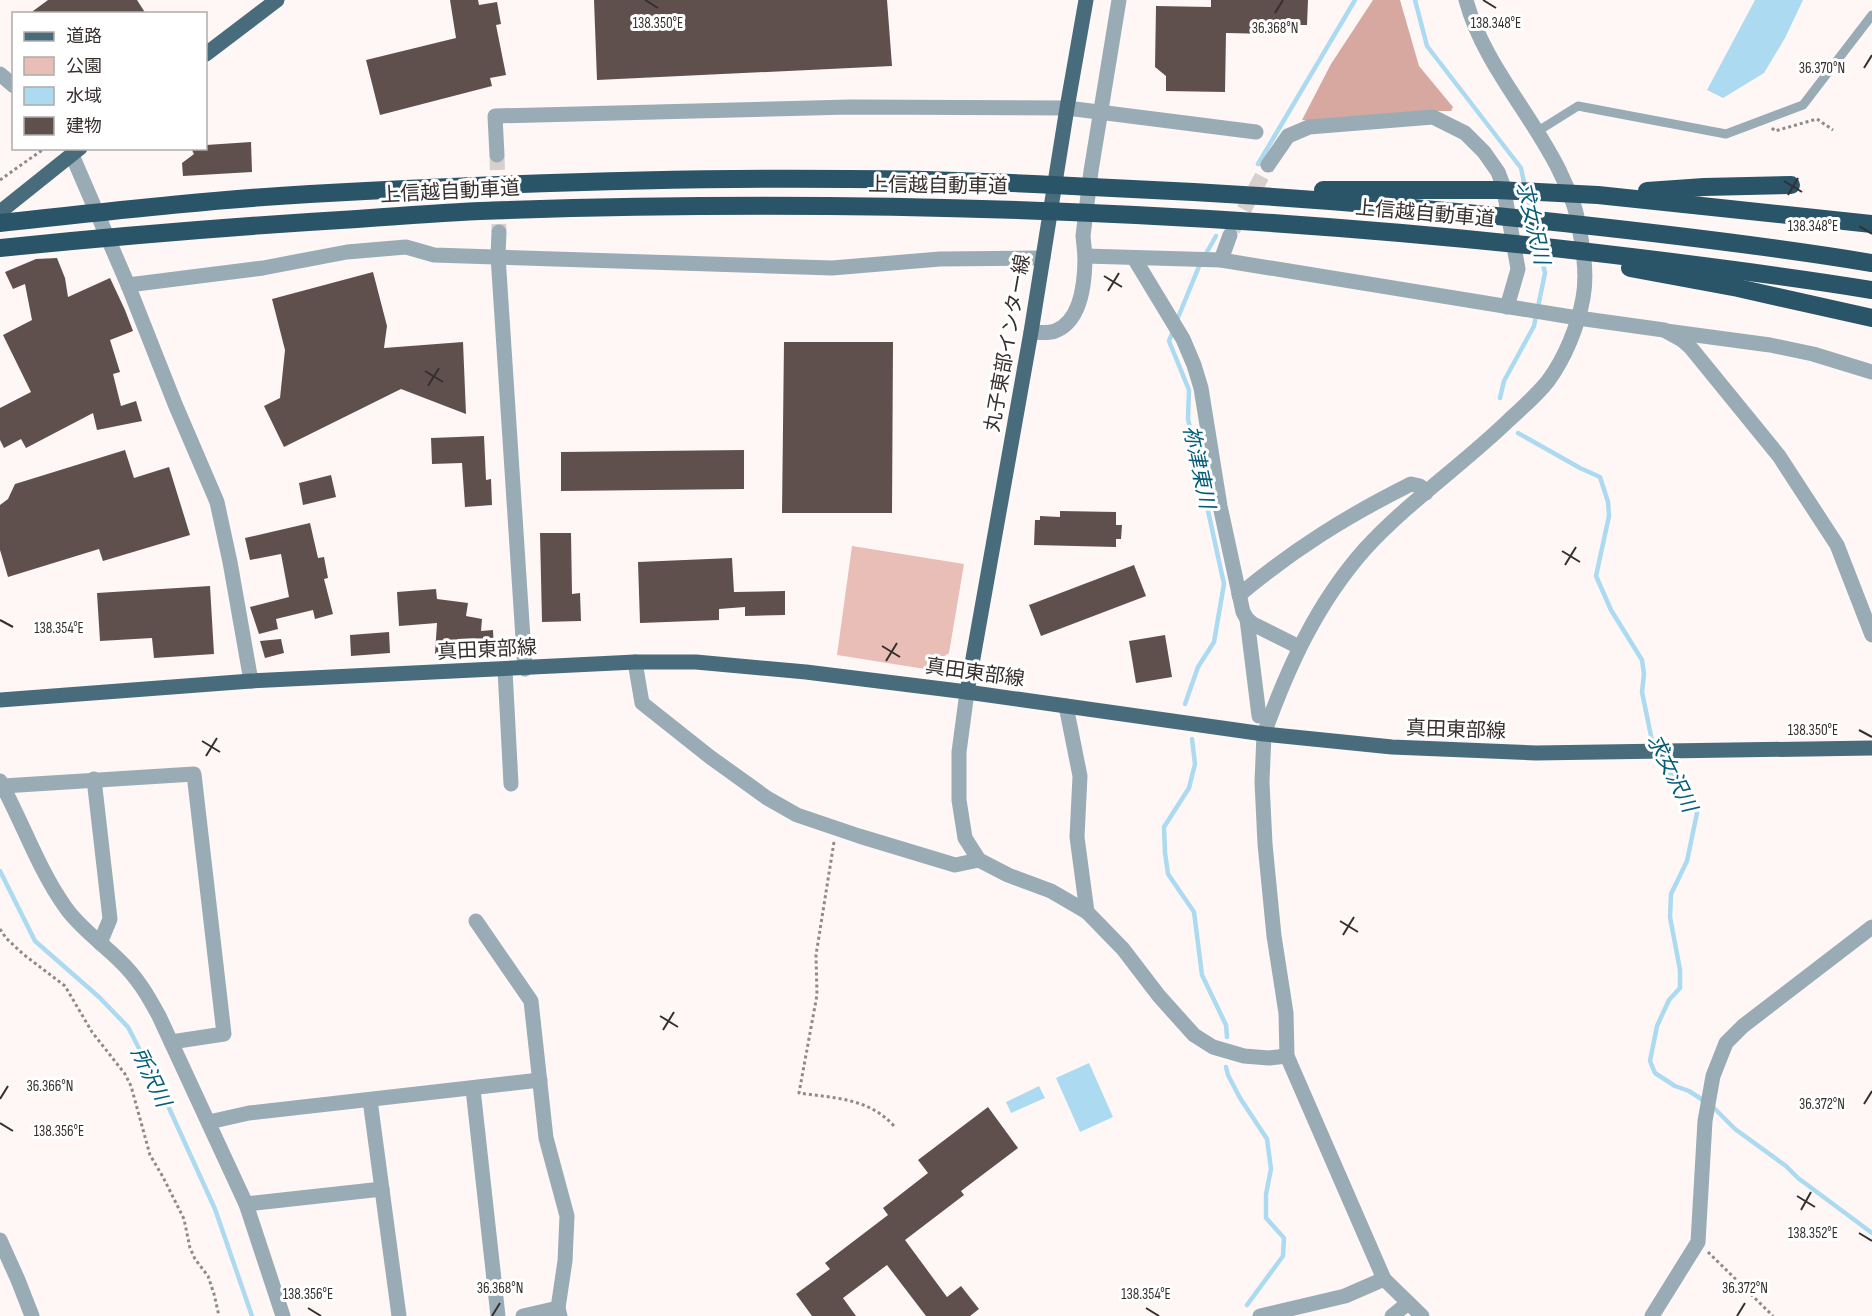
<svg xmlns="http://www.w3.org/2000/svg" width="1872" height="1316" font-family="'Sofia Sans Condensed','Noto Sans JP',sans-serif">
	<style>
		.green { fill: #e8beb7 }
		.forest { fill: #d7a8a0 }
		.water { fill: #acdaf0 }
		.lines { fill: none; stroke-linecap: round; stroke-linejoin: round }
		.stream { stroke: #acdaf0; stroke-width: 4.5 }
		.building { fill: #5f504d }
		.minor-tunnel { stroke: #d7cfce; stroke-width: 15; stroke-dasharray: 15 8; stroke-linecap: butt }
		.path { stroke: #908987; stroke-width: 3; stroke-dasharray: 3 3; stroke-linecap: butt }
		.service { stroke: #99acb5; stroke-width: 9 }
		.minor { stroke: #99acb5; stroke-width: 15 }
		.tertiary { stroke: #99acb5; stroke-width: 15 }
		.primary { stroke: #486c7c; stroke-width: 15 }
		.motorway { stroke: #2a5568; stroke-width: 18 }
		.ticks { fill: none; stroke: #362f2d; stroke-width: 2 }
		.labels { text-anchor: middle; stroke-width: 6; stroke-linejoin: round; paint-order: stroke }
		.street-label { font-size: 20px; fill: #362f2d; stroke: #fff }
		.water-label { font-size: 21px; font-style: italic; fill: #035d7a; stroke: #fff }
		.ticks-label { font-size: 15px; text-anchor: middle; fill: #362f2d; stroke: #fff; stroke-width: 6; stroke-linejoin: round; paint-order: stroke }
	</style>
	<rect width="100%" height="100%" fill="#fff7f6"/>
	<polygon class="green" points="852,546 964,564 949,653 925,669 837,655"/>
	<polygon class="forest" points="1373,0 1400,0 1419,66 1453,107 1451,111 1423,111 1335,122 1302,120 1331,64"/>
	<g class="water">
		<polygon points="1755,0 1803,0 1785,38 1764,73 1723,98 1707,90"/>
		<polygon points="1089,1063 1113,1117 1080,1132 1056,1078"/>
		<polygon points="1039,1086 1045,1098 1011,1113 1006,1102"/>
	</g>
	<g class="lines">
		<g class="stream">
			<polyline points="1415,0 1427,46 1521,168 1525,187"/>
			<polyline points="1258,164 1355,0"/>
			<polyline points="1527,195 1532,216"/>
			<polyline points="1534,225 1538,243"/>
			<polyline points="1204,257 1216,236"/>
			<polyline points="1538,307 1545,273 1540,251"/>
			<polyline points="1177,320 1200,264"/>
			<polyline points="1173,331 1169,341 1189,390 1188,419 1224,584 1214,642 1198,667 1185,704"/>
			<polyline points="1500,398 1504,381 1534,326 1536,315"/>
			<polyline points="1518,433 1580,468 1600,477 1608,502 1609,516 1596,576 1611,610 1642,660 1644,674 1642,692 1652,741 1655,747"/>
			<polyline points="1192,739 1195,764 1189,788 1164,827 1165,853 1168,874 1194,912 1202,975 1226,1025 1227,1037"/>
			<polyline points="1659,755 1675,781 1697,813 1687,861 1671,894 1670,917 1680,970 1680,988 1669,1000 1657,1026 1650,1061 1655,1073 1675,1086 1689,1091 1712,1106 1735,1129 1786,1166 1798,1178 1872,1233"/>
			<polyline points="0,871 35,941 99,997 128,1027 164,1097 215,1209 252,1316"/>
			<polyline points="1226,1067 1228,1075 1240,1098 1267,1139 1271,1169 1266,1194 1266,1218 1284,1238 1283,1256 1247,1305"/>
		</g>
	</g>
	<g class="building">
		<polygon points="48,0 137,0 146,14 29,14"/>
		<polygon points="450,0 478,0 479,5 497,2 501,24 496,25 506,75 490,78 492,86 380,115 366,60 456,38"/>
		<polygon points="594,0 887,0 892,66 597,80"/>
		<polygon points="1211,0 1308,0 1307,25 1277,25 1277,34 1226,33 1225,92 1166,91 1166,76 1155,67 1156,6 1211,7"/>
		<polygon points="251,142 252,172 183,176 182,163 194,154 191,148 206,148 206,145"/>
		<polygon points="57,258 65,278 68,297 110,278 125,310 133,331 110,340 120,372 113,374 121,406 136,401 142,421 97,430 93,413 26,448 21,439 4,448 0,440 0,408 31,392 3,335 32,320 25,284 13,289 5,272 36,259"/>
		<polygon points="373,272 387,326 384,348 463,342 466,414 401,389 284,447 264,406 280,398 285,350 272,299"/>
		<polygon points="784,342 893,342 892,513 782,513"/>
		<polygon points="484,436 486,480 491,479 492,505 465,507 462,463 432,464 431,438"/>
		<polygon points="125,450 134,478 169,467 190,535 103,561 99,549 8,577 0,550 0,505 8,499 15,484"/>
		<polygon points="744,450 744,489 561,491 561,452"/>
		<polygon points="331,475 336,497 303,505 299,483"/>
		<polygon points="1060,511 1116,512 1116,525 1122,525 1121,539 1116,539 1116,547 1034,545 1035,520 1040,520 1040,516 1060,517"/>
		<polygon points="310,523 318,558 324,557 328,578 324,579 333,614 315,619 313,610 276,619 278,629 259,634 250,607 289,597 281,554 250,560 245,538"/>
		<polygon points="540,533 571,533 572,594 580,593 581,621 542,622"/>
		<polygon points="732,558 734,592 785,591 785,615 745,616 745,607 719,609 719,620 640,623 638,562"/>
		<polygon points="1134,565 1146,596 1041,636 1029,605"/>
		<polygon points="210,586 214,654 154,658 152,638 100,641 97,593"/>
		<polygon points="436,589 437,599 468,603 466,616 482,619 481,631 493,630 494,652 435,654 437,623 399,626 397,592"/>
		<polygon points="389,632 390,653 351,656 350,635"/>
		<polygon points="1165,635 1172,677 1136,683 1129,641"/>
		<polygon points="281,639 284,653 265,658 260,641"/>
		<polygon points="988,1107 1018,1148 961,1191 964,1195 905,1240 947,1297 961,1286 979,1309 970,1316 926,1316 887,1265 843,1298 856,1316 812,1316 796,1294 830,1269 825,1263 888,1215 883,1208 928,1173 918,1160"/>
	</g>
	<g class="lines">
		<g class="minor-tunnel">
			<polyline points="497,155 499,232"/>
			<polyline points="1233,230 1268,165"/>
		</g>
		<g class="path">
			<polyline points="1772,128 1775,131 1817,119 1833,130"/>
			<polyline points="0,180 45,148"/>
			<path d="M834 842 816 955 817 995 799 1093C834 1098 869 1098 894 1126"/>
			<polyline points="0,929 6,938 23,954 65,986 92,1032 125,1074 131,1086 150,1155 163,1177 184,1219 190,1248 195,1259 208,1276 214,1294 219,1316"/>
			<polyline points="1708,1252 1773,1316"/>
		</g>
		<polyline class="service" points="1538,131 1578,106 1726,134 1803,105 1872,15"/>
		<g class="minor">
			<polyline points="1119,0 1091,171 1083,236 1085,256 1221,260 1578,318"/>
			<polyline points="0,74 14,86"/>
			<polyline points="497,155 495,116 850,107 1067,108 1256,132"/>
			<polyline points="1268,165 1288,136 1309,127 1433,117 1465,133 1484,152 1498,172 1503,185 1518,269 1507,307"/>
			<polyline points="498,256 499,232"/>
			<polyline points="1134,258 1183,339 1194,365 1201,388 1220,506 1243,612 1247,619 1253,624 1299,647"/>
			<polyline points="1221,260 1230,235"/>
			<polyline points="128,285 263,268 347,252 406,247 434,255 832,268 940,259 1043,258"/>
			<polyline points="1666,331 1770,345 1813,354 1872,372"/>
			<path d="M1031 332C1038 332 1048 334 1055 331 1082 321 1085 281 1085 256"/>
			<path d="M1239 595C1294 549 1347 516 1411 484L1420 486 1426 493"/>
			<polyline points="1247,619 1259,716"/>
			<polyline points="635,662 642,703 710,757 767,798 797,815 859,836 955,865 979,860"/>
			<polyline points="505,670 511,784"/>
			<polyline points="967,692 959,752 959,800 965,838 979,860 1008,875 1051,891 1087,912 1123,949 1159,996 1194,1035 1213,1047 1244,1056 1269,1058 1287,1056"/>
			<polyline points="1066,706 1080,776 1077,837 1087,912"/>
			<polyline points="1264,734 1262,782 1265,844 1274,936 1286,1013 1287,1056 1384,1279 1422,1316"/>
			<polyline points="94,779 110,919 100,943"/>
			<path d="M0 781C23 823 38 869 66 908 80 928 102 943 119 960 137 977 147 994 159 1016L246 1204 283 1316"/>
			<polyline points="3,786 194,774 224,1034 171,1042"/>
			<polyline points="476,921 531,1001 546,1138 567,1216 565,1261 558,1308 560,1316"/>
			<polyline points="473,1089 498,1316"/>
			<polyline points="370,1100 399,1316"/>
			<polyline points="209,1122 249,1113 540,1080"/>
			<polyline points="246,1204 382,1189"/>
			<polyline points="523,1316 558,1308"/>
			<polyline points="1260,1316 1345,1296 1384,1279"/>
			<polyline points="1392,1316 1408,1303"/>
			<polyline points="1652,1316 1698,1242 1705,1121 1713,1076 1726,1043 1743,1026 1872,927"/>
		</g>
		<g class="tertiary">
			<polyline points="72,155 128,285 175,404 217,502 230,562 251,681"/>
			<polyline points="498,256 525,669"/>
			<polyline points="1578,318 1664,330 1682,340 1691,348 1779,456 1837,545 1872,635"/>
			<path d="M1264 734C1288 667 1317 603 1365 549 1409 501 1464 464 1510 419 1523 407 1537 395 1548 381 1565 358 1578 326 1583 298 1588 272 1582 242 1577 217 1574 201 1566 185 1559 170 1531 113 1483 63 1466 0"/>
			<polyline points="0,1240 18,1280 32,1316"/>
		</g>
		<g class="primary">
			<polyline points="206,54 277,0"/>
			<polyline points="0,212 80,148"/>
			<polyline points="967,692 1031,332 1067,108 1086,0"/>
			<polyline points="0,700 251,681 635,662 696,662 806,672 967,692 1264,734 1392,747 1536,753 1872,748"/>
		</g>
		<g class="motorway">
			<polyline points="1323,190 1497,190 1598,195 1872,224"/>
			<polyline points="1647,191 1704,187 1791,185"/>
			<path d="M0 223C103 212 206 200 310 194 489 184 668 177 848 179 936 179 1024 183 1112 188 1250 194 1388 204 1526 219 1641 231 1757 244 1872 263"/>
			<path d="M0 248C119 236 238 226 357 219 398 216 439 213 480 211 839 198 1196 209 1554 248 1660 260 1766 273 1872 290"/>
			<polyline points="1630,268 1738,288 1872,318"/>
		</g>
	</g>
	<path class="ticks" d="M645 0 658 8M1483 0 1496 8M1275 13 1283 0M1864 68 1872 55M1784 181 1802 192M1788 195 1798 178M1859 226 1872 234M1104 276 1122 287M1108 291 1119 273M425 371 443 382M428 386 439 368M1562 551 1580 562M1565 565 1576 547M0 620 13 627M882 646 900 657M886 661 897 643M1859 730 1872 737M202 741 220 752M206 756 217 738M1340 921 1358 932M1343 935 1354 917M660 1016 678 1027M663 1030 674 1012M0 1099 8 1086M1864 1104 1872 1091M0 1123 13 1131M1797 1196 1815 1207M1801 1210 1811 1192M1859 1233 1872 1241M308 1308 321 1316M1146 1308 1159 1316M492 1316 500 1303M1737 1316 1745 1303"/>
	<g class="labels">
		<g class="street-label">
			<text transform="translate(938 185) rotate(1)" y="7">上信越自動車道</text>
			<text transform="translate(450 191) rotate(-3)" y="7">上信越自動車道</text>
			<text transform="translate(1425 213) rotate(5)" y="7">上信越自動車道</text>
			<text transform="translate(1007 343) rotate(-80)" y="7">丸子東部インター線</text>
			<text transform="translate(487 649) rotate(-3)" y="7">真田東部線</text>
			<text transform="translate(975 672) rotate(8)" y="7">真田東部線</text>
			<text transform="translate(1456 729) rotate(2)" y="7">真田東部線</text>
		</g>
		<g class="water-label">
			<text transform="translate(1533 223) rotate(77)" y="7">求女沢川</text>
			<text transform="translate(1199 467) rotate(78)" y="7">祢津東川</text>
			<text transform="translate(1672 773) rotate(63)" y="7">求女沢川</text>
			<text transform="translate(151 1077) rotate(64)" y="7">所沢川</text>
		</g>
	</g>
	<g class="ticks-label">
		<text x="658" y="28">138.350°E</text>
		<text x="1496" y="28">138.348°E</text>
		<text x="1275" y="33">36.368°N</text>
		<text x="1822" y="73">36.370°N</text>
		<text x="1813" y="231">138.348°E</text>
		<text x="59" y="633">138.354°E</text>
		<text x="1813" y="735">138.350°E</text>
		<text x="50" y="1091">36.366°N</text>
		<text x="1822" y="1109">36.372°N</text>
		<text x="59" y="1136">138.356°E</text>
		<text x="1813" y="1238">138.352°E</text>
		<text x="500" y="1293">36.368°N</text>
		<text x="1745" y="1293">36.372°N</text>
		<text x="308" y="1299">138.356°E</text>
		<text x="1146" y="1299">138.354°E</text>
	</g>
	<rect x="12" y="12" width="195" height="138" fill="#ffffff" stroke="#afacab" stroke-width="1.5"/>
	<rect x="24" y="32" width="30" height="9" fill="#486c7c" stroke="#afacab" stroke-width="1.5"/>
	<text x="66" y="42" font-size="18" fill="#362f2d">道路</text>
	<rect x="24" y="57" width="30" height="18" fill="#e8beb7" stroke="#afacab" stroke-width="1.5"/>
	<text x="66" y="72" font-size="18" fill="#362f2d">公園</text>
	<rect x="24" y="87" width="30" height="18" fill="#acdaf0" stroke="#afacab" stroke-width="1.5"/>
	<text x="66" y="102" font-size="18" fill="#362f2d">水域</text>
	<rect x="24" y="117" width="30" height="18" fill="#5f504d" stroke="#afacab" stroke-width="1.5"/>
	<text x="66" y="132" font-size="18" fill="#362f2d">建物</text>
</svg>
